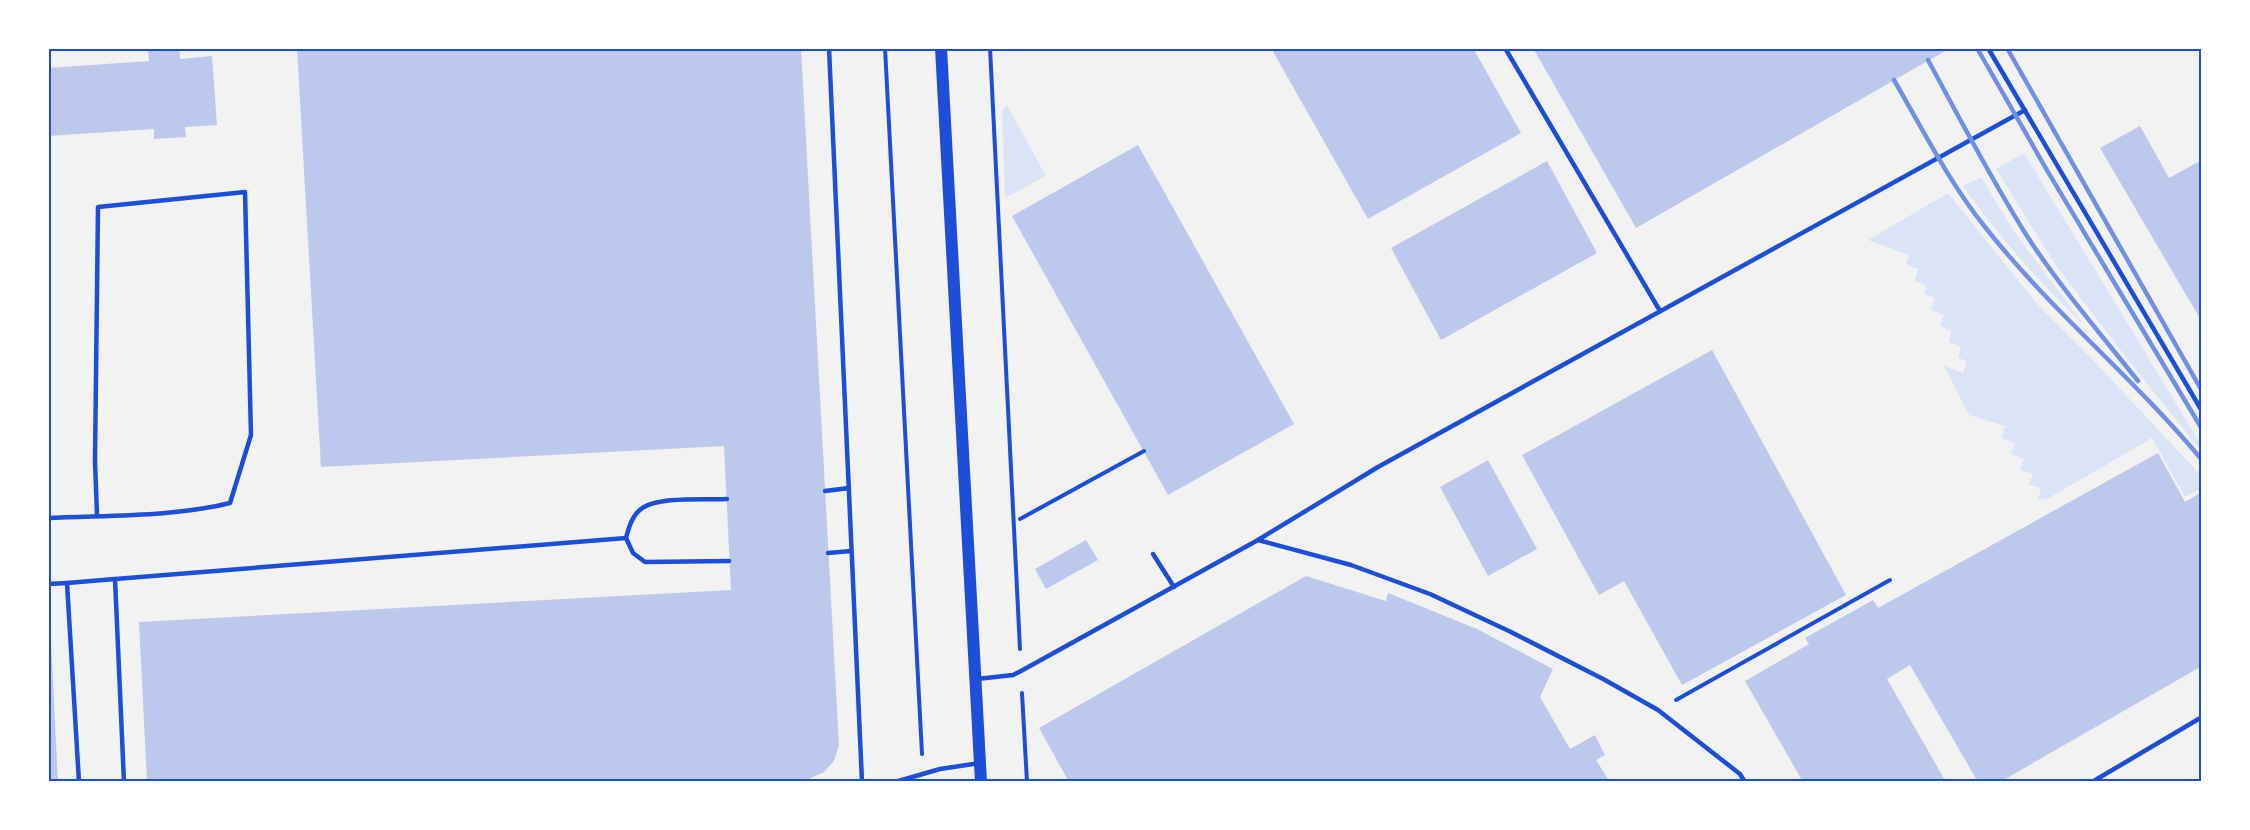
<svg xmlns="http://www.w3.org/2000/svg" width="2250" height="830" font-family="Cabin,sans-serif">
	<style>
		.green { fill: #dbe4f7 }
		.building { fill: #bdc9ec }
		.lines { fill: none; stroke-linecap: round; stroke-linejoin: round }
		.path { stroke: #1d4ed8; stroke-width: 4 }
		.service { stroke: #1d4ed8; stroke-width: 4.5 }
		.secondary { stroke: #1d4ed8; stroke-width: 12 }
		.rail { stroke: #7290e2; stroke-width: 4.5 }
		.neatline { fill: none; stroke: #1d4ed8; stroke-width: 2 }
	</style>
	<rect width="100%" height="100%" fill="#f2f2f2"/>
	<g class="green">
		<polygon points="1007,105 1046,176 1005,198 1002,110"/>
		<polygon points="2024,153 2202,446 2202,452 2125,356 2055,264 1996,169"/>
		<path d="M1981 177 2015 233 2084 325C2039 282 1999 237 1963 186Z"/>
		<polygon points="1948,193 2039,306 2092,359 2197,471 2202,468 2202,488 2185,497 2152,438 2049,498 2038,500 2041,488 2029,485 2033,474 2020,470 2024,459 2011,454 2015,443 2001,438 2005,426 1969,415 1944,366 1963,373 1967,361 1958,358 1961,347 1949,342 1951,331 1940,326 1944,315 1931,310 1935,298 1924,294 1926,286 1915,281 1918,269 1906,264 1909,255 1868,240"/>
	</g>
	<g class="building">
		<polygon points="179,48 180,59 212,56 217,125 185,127 186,137 154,139 154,129 48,136 48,68 149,61 148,50"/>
		<polygon points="297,48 801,48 839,745 834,761 824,772 809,779 743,782 147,782 139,622 731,590 724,446 321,467"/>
		<polygon points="1271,48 1473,48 1521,133 1368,219"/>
		<polygon points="1533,48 1944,48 1945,51 1636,228"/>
		<polygon points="2140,126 2169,178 2202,160 2202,322 2100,148"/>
		<polygon points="1138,145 1294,424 1168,495 1012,216"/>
		<polygon points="1547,161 1597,253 1441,340 1391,248"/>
		<polygon points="1712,350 1846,595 1682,685 1624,581 1599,595 1522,455"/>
		<polygon points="2158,453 2185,502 2202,492 2202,666 2000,782 1978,782 1910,665 1887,679 1946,782 1803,782 1745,681 1809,644 1805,638 1873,600 1878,608"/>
		<polygon points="1488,460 1537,549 1488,576 1440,487"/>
		<polygon points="1086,540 1098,560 1046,589 1035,569"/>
		<polygon points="1306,576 1386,601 1388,593 1477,629 1553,669 1540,697 1570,749 1595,735 1605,755 1596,760 1610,782 1069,782 1039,728"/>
		<polygon points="50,623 58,782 48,782 48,624"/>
	</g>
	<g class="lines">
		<g class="path">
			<polyline points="885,48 922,754"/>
			<polyline points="990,48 1020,649"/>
			<polyline points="1020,519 1144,451"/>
			<polyline points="1022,693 1027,782"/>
			<polyline points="1676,700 1890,580"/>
		</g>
		<g class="service">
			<polyline points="829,48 862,782"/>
			<polyline points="1505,48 1660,311"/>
			<polyline points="1988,48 2202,411"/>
			<polyline points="825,491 849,488"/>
			<path d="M727 499C706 500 657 496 641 509 632 516 629 527 626 538L633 553 645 562 729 561"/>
			<path d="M48 518C106 515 174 517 230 503L251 435 245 192 98 207 95 461 97 515"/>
			<polyline points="1258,540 1351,565 1430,594 1511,632 1605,680 1658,710 1740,774 1745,782"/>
			<polyline points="828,553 851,551"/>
			<polyline points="1153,554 1174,587"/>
			<polyline points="67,583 115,579"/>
			<polyline points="48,584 67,583 79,782"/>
			<polyline points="977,679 1013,675 1021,671 1258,540 1378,467 2025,110"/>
			<polyline points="124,782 115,579 626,538"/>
			<polyline points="895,782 940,769 980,763"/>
			<polyline points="2092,782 2202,717"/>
		</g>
		<polyline class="secondary" points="941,48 981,782"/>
		<g class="rail">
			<polyline points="1977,48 2048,172 2202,429"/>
			<polyline points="2007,48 2202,391"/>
			<path d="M1928 60C1960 119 1991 179 2027 236 2060 287 2100 333 2138 381"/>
			<path d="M1894 80C1923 130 1949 182 1985 227 2051 311 2134 378 2202 460"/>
		</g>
	</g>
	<rect width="2250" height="830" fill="none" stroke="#ffffff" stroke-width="99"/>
	<rect x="50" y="50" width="2150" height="730" class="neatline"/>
</svg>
